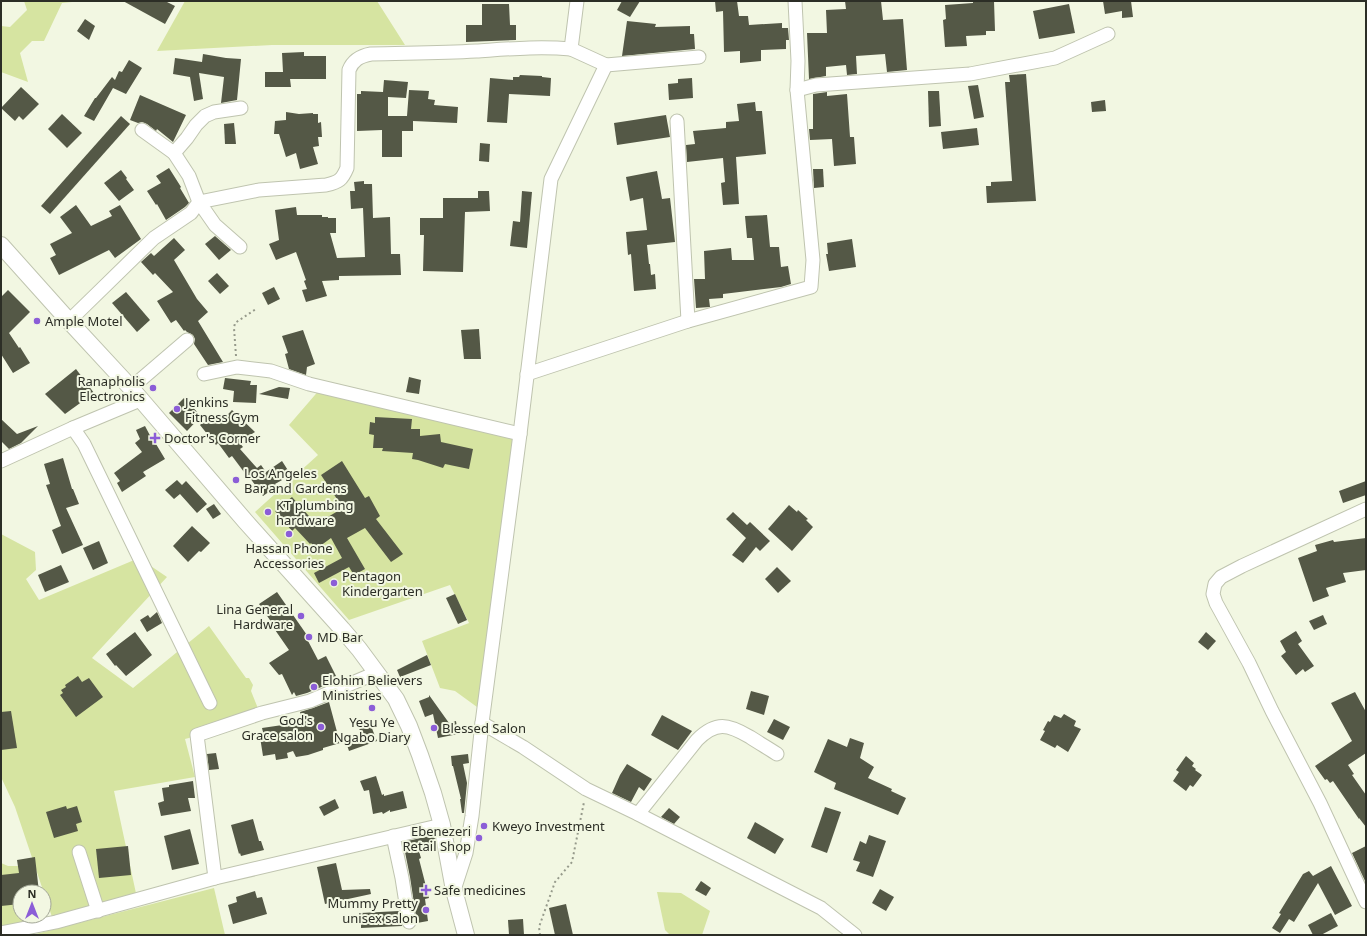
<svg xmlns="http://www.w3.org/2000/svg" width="1367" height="936" font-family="'Noto Sans',sans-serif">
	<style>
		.green { fill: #d6e4a1 }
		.building { fill: #545846 }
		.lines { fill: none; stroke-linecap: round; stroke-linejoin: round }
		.minor-casing { stroke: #bfc4af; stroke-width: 15 }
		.tertiary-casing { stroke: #bfc4af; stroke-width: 18 }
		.path { stroke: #969a8b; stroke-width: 2; stroke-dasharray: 2 3; stroke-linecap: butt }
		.minor { stroke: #fff; stroke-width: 13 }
		.tertiary { stroke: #fff; stroke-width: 16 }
		.poi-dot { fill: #8b5dd7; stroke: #f2f7e2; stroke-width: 1.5 }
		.labels { text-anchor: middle; stroke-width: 4; stroke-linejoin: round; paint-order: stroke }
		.poi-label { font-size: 13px; fill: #2c2e26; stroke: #f2f7e2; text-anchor: start }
	</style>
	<rect width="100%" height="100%" fill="#f2f7e2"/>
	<g class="green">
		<polygon points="24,1 82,1 62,3 44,41 32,41 20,53 28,82 1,72 1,26 10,27 27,10"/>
		<polygon points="185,1 377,1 405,45 272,45 157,51"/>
		<polygon points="321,388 522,438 488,715 455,691 440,688 422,641 469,623 450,585 349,620 255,512 318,455 289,425"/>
		<polygon points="1,534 35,552 36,570 26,579 39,600 139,558 167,577 92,658 133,688 209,626 246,678 249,678 253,685 251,691 259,711 219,730 185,739 195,777 114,791 137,898 53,920 15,807 1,777"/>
		<polygon points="1,863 8,866 28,866 17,887 20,896 20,916 27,916 30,925 1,932"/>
		<polygon points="214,888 225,935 32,935"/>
		<polygon points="657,892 681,893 710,911 702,935 670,935 665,930"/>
	</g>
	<g class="building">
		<polygon points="123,1 165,1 175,6 165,24"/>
		<polygon points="622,1 640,1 630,17 617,10"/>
		<polygon points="715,1 737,1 739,16 748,16 749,25 782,23 782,28 788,28 789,40 786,40 786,49 761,50 761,61 740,63 740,51 724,52 723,11 716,12"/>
		<polygon points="845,1 881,1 883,20 903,19 907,70 887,72 885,54 856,56 857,74 847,75 846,65 826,67 826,76 809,79 807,33 827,33 826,10 846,9"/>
		<polygon points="973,1 994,1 995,31 986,31 986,35 966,36 967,46 945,47 943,20 946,19 945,5 973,3"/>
		<polygon points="1103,1 1131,1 1133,17 1122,18 1122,11 1105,14"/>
		<polygon points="482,4 509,4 510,25 516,25 516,40 466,42 466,25 482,25"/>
		<polygon points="1069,4 1075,33 1039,39 1033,11"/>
		<polygon points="85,19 95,26 89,40 77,31"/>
		<polygon points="627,21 656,24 655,27 690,26 690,34 694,34 695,49 622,56"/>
		<polygon points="304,52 304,56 326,56 326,79 290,79 291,87 265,87 265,72 283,72 282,53"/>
		<polygon points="203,54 226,58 241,59 237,100 221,103 224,77 199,73 203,99 194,101 190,77 173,74 175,58 202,62"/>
		<polygon points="129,60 142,68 126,94 113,88 94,121 84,116 95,98 96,98 112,77 115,80 119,71 122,72"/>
		<polygon points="1026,74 1036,201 987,203 986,186 991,186 991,182 1012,181 1005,82 1010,82 1009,75"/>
		<polygon points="520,75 542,76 542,77 551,78 550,96 509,94 507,123 487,122 490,78 513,80 513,77 519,77"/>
		<polygon points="692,78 693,98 669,100 668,84 678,83 678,79"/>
		<polygon points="384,80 408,82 406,98 388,97 388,116 407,116 409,90 429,91 428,99 435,100 434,105 458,107 457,123 413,121 413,131 402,131 402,157 382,157 382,130 357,131 357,94 361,94 361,91 383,92"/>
		<polygon points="978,85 984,117 974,119 968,86"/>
		<polygon points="21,87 39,104 23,120 19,116 15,121 1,108"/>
		<polygon points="928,91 939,91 941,126 929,127"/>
		<polygon points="827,92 827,96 847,94 850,137 854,137 856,164 834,166 832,139 810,140 809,129 813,129 813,94"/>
		<polygon points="140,95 186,115 173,142 157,129 156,131 147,124 142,122 138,123 130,120"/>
		<polygon points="1105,100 1106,111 1092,112 1091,102"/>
		<polygon points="755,102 756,111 762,111 766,154 736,157 739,204 723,205 721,183 725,182 723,158 687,162 686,145 695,144 693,131 726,128 726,122 739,121 737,104"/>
		<polygon points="286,112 299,114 313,113 313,114 318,114 318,123 321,122 322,137 318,137 319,146 313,147 318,164 300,169 296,153 286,157 279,134 274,134 275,121 286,120"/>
		<polygon points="62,114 82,133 67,148 48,129"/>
		<polygon points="666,115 670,137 617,145 614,123"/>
		<polygon points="121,116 130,124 50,214 41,206"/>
		<polygon points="234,123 236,144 225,144 224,124"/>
		<polygon points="977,128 979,145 943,149 941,132"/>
		<polygon points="480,143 490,144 489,162 479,161"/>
		<polygon points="169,168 181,187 180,188 189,203 185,207 166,220 157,204 156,205 147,191 161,183 156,176"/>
		<polygon points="813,169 823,169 824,187 814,188"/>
		<polygon points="121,170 127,178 126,179 134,190 119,201 104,183"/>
		<polygon points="657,171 662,199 670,198 675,242 647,245 649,264 650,264 651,275 655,274 656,289 634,291 631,254 628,255 626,232 647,230 643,198 630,201 626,177"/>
		<polygon points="364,181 364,184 372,184 373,218 390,217 391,254 400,254 401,275 339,276 339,280 322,281 327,296 306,302 302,290 307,289 304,281 306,280 296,252 276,260 269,244 279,240 275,210 296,207 297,215 322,215 322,217 328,217 328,218 336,218 336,233 330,233 337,258 365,257 363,208 351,209 350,191 355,191 354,182"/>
		<polygon points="478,191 489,191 490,211 465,212 463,272 423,271 424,235 420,235 420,218 443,218 443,198 478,198"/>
		<polygon points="522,191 532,192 527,248 510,246 513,221 520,222"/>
		<polygon points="76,205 91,226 112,216 109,211 120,205 141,239 115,258 109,250 59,275 50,258 56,255 50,244 72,233 60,217"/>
		<polygon points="767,215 770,247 779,247 781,267 788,266 791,284 781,287 723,294 723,298 709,299 710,307 696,308 694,279 705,279 704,251 731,248 732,260 754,260 752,238 747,238 745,216"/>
		<polygon points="215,236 231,250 219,260 205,244"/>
		<polygon points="174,238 185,250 174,260 197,299 208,312 198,321 223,362 208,365 194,344 195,339 193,335 187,332 185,330 184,331 176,320 171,323 157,301 173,292 155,273 153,275 141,262 151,253 154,256"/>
		<polygon points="852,239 856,267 829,271 826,254 828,254 827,243"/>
		<polygon points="217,273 229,286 220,294 208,281"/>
		<polygon points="274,287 280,299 268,305 262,293"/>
		<polygon points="8,290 30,312 9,333 19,348 20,347 30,363 13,373 1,354 1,297"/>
		<polygon points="126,292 150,320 137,332 112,303"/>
		<polygon points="479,329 481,359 464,359 461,330"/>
		<polygon points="303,330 315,364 307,367 306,375 289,369 285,354 288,353 282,336"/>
		<polygon points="76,369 94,393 65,414 45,394"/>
		<polygon points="409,377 421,380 419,394 406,392"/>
		<polygon points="225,378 251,381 250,385 257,385 256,403 233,402 234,391 223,389"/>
		<polygon points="279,387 290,388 288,399 259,394"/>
		<polygon points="184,398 201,416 187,431 169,413"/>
		<polygon points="232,410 255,432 239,442 243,447 240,449 257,468 261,465 266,472 282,461 291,475 275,484 277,486 263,496 245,471 244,472 232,456 229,458 218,443 216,445 200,425 211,414 220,423"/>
		<polygon points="375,417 412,419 411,429 420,429 420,436 440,434 441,442 473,449 469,469 445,464 443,468 418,460 412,459 413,453 382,451 383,448 373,448 374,435 369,434 370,422 375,423"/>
		<polygon points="1,419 17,434 38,426 21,443 9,449 1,441"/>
		<polygon points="145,426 155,445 156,444 165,459 143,472 146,476 122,492 117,483 120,481 114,473 142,452 135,443 140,439 136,430"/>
		<polygon points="63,458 72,489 73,489 79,504 66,508 83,545 62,554 52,530 61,526 46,485 50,484 44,464"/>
		<polygon points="342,461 365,498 369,496 380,516 376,519 403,554 391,562 365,528 347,538 365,569 354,575 349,567 319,583 314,573 342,558 331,538 316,549 311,543 310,544 295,528 292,531 275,511 292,497 316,524 343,508 321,475"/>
		<polygon points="177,480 182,485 186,481 207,504 197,513 180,494 174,499 165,490"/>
		<polygon points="1366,481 1366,495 1343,503 1339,491"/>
		<polygon points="214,504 221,514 213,519 206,509"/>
		<polygon points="789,505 797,512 798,510 808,519 806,520 813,527 792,551 768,529"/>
		<polygon points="733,512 747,525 750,522 770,541 760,551 756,547 743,563 732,555 746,538 726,519"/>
		<polygon points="192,526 210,543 201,552 199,551 188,562 173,546"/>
		<polygon points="1366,538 1366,570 1343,573 1346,582 1326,588 1329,596 1313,602 1298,558 1317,551 1315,545 1333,540 1334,542"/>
		<polygon points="99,541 108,563 93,570 83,548"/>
		<polygon points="61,565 69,582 45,592 38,575"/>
		<polygon points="777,567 791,581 778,593 765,579"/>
		<polygon points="277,592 309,638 307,639 318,660 326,656 338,680 307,693 296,696 294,692 292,695 282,674 279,675 269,663 289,650 273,627 274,626 259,604"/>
		<polygon points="455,594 467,620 458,624 446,598"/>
		<polygon points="157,612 162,623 147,632 140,620 148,615 150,618"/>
		<polygon points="1323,615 1327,624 1314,630 1309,621"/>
		<polygon points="1296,631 1302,641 1298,644 1314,666 1305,672 1303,669 1296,675 1281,656 1286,652 1280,641"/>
		<polygon points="135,632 152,655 126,676 116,665 115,666 106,654"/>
		<polygon points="1206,632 1216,641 1208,650 1198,642"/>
		<polygon points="427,655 431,665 400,677 397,670"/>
		<polygon points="78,676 82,682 89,678 103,697 76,717 60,695 63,693 61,690 66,687 65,685"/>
		<polygon points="751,691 769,696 764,715 746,709"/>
		<polygon points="1355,692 1366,712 1366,753 1348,765 1354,774 1352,775 1366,795 1366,827 1359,818 1359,819 1333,781 1330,783 1327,779 1325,780 1315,766 1352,741 1331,703"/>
		<polygon points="429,695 449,723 456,721 458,734 438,738 433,714 425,717 419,701 429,697"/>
		<polygon points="329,702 340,743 323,748 323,750 308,755 296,757 293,751 287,753 288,758 276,760 275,754 263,756 260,737 264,736 262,728 303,722 300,712 313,708"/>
		<polygon points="11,711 17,748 1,750 1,712"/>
		<polygon points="1064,714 1076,721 1074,726 1081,729 1068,752 1057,745 1055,748 1040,740 1045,731 1043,730 1048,721 1050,722 1054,715 1061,718"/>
		<polygon points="662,715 692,731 678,750 651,735"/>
		<polygon points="774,719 790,727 783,740 767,732"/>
		<polygon points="369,721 377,741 349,751 345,739 361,733 358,726"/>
		<polygon points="850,738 864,743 860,758 874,767 868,778 892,789 891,791 906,798 898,815 834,789 836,783 814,772 828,739 847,747"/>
		<polygon points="216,753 219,769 209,770 207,754"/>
		<polygon points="468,754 469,763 463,764 467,783 464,813 462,813 460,799 461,799 453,766 452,766 451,756"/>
		<polygon points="1186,756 1194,763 1192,766 1196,769 1195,770 1202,775 1193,787 1190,785 1186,791 1173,781 1179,772 1176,770"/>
		<polygon points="627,764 652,779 644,791 639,787 631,802 612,793 620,775"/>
		<polygon points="376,776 382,795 384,794 384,796 403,791 407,808 390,812 390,810 383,814 382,812 373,814 369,790 364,791 360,781"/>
		<polygon points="193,781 195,798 188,798 191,811 161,816 158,803 164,801 162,788 169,787 169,785"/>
		<polygon points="335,799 339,808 324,816 319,807"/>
		<polygon points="66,806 67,809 77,806 82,822 76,824 78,831 54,838 46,812"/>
		<polygon points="825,807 841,812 827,853 811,847"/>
		<polygon points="669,808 680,817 674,824 661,817"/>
		<polygon points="253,819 259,841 261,841 264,850 241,856 240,853 239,854 231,825"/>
		<polygon points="755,822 784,839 775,854 747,838"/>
		<polygon points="190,829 199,864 172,870 164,836"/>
		<polygon points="434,835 436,844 418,848 421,858 419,859 429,898 425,899 428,921 417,923 410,877 403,842"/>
		<polygon points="869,835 886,841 873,877 856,871 860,862 853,860 860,841 866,844"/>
		<polygon points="128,846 131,875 99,878 96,849"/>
		<polygon points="1366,846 1366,883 1352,853"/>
		<polygon points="35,857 39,892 18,892 20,904 1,906 1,875 19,873 17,860"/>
		<polygon points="336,863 342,890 370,889 371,894 325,904 317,867"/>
		<polygon points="1331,866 1352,906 1335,915 1318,883 1294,922 1289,919 1280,933 1272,928 1281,914 1279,913 1303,874 1309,871 1313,876"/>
		<polygon points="701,881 711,888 706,896 695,890"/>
		<polygon points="880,889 894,897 886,911 872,903"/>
		<polygon points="255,891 257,898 262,897 267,914 233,924 228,905 237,902 236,897"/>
		<polygon points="566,904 573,935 555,935 549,908"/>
		<polygon points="399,911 402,926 361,928 361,913"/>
		<polygon points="1331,913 1338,926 1321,935 1313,935 1308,925"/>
		<polygon points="523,919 524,935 509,935 508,920"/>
	</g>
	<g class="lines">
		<defs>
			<g id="minor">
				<polyline points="606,65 699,57"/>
				<polyline points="797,90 816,85 970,74 1055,58 1108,34"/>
				<polyline points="677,121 688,321"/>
				<polyline points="174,153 187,138 196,125 205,116 214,112 241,108"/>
				<path d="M240 247 215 225 199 202 259 190 326 185C339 182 342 180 347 168L349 70C353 60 360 56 371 54 406 53 441 53 476 51 507 49 539 46 571 49"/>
				<polyline points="69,321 154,238 191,213 199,202 189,176 174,153 142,130"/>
				<polyline points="204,374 237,367 271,371 309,384 520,434"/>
				<polyline points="527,374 688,321 811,287 813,260 797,90 798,61 795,1"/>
				<polyline points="131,388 187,340"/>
				<polyline points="73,428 84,444 210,703"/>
				<polyline points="1,461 73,428 140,400"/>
				<polyline points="1366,509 1242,566 1221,577 1215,584 1213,594 1216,603 1249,663 1272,711 1320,803 1366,902"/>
				<polyline points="482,723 523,747 586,789 638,814 821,908 855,935"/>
				<path d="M638 814 697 740C716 721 728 724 750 737 759 743 768 748 777 754"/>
				<polyline points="393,836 402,878 409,922"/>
				<polyline points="79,852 98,911"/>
				<polyline points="215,878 197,735 262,713 310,701 376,673"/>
				<polyline points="454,890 466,853 472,816 482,723 520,434 551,179 606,65 571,49 577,1"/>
				<polyline points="1,933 56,922 215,878 442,825"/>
			</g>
			<polyline id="tertiary" points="1,245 69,321 131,388 246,522 342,629 359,649 396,699 409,726 420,755 433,793 442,825 454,890 466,935"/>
		</defs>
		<use href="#minor" class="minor-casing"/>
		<use href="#tertiary" class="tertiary-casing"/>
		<g class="path">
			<polyline points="236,356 234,328 235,323 256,309"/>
			<polyline points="540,935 539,927 555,882 572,862 584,802"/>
		</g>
		<use href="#minor" class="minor"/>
		<use href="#tertiary" class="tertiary"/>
	</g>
	<g class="poi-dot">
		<circle cx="37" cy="321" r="4"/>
		<circle cx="153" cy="388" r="4"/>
		<circle cx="177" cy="409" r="4"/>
		<path d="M153 432h4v4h4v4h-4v4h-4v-4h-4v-4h4z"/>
		<circle cx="236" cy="480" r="4"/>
		<circle cx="268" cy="512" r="4"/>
		<circle cx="289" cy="534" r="4"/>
		<circle cx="334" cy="583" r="4"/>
		<circle cx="301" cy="616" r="4"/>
		<circle cx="309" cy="637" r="4"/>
		<circle cx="314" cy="687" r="4"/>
		<circle cx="372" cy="708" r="4"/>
		<circle cx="321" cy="727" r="4"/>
		<circle cx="434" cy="728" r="4"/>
		<circle cx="484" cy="826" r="4"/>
		<circle cx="479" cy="838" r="4"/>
		<path d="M424 884h4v4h4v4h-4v4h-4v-4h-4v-4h4z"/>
		<circle cx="426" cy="910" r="4"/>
	</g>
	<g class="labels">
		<g class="poi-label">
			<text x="45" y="326">Ample Motel</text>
			<text x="145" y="386" text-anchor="end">Ranapholis<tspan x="145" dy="15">Electronics</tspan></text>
			<text x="185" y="407">Jenkins<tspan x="185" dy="15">Fitness Gym</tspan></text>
			<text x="164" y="443">Doctor's Corner</text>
			<text x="244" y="478">Los Angeles<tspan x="244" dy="15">Bar and Gardens</tspan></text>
			<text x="276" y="510">KT plumbing<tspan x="276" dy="15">hardware</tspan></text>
			<text x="289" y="553" text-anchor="middle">Hassan Phone<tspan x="289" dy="15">Accessories</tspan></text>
			<text x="342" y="581">Pentagon<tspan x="342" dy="15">Kindergarten</tspan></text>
			<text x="293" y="614" text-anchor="end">Lina General<tspan x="293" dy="15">Hardware</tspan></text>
			<text x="317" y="642">MD Bar</text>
			<text x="322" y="685">Elohim Believers<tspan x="322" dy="15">Ministries</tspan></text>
			<text x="313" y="725" text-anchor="end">God's<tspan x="313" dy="15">Grace salon</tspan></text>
			<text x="372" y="727" text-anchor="middle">Yesu Ye<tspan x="372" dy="15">Ngabo Diary</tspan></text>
			<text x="442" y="733">Blessed Salon</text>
			<text x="492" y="831">Kweyo Investment</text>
			<text x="471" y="836" text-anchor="end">Ebenezeri<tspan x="471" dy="15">Retail Shop</tspan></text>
			<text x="434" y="895">Safe medicines</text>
			<text x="418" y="908" text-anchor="end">Mummy Pretty<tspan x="418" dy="15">unisex salon</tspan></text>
		</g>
	</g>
	<rect width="1367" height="936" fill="none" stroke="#2c2e26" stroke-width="4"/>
	<g transform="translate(32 904)"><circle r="19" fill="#f2f7e2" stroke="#a3a797"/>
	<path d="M0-3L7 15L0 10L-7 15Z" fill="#8b5dd7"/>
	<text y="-6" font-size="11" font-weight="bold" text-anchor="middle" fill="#2c2e26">N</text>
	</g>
</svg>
